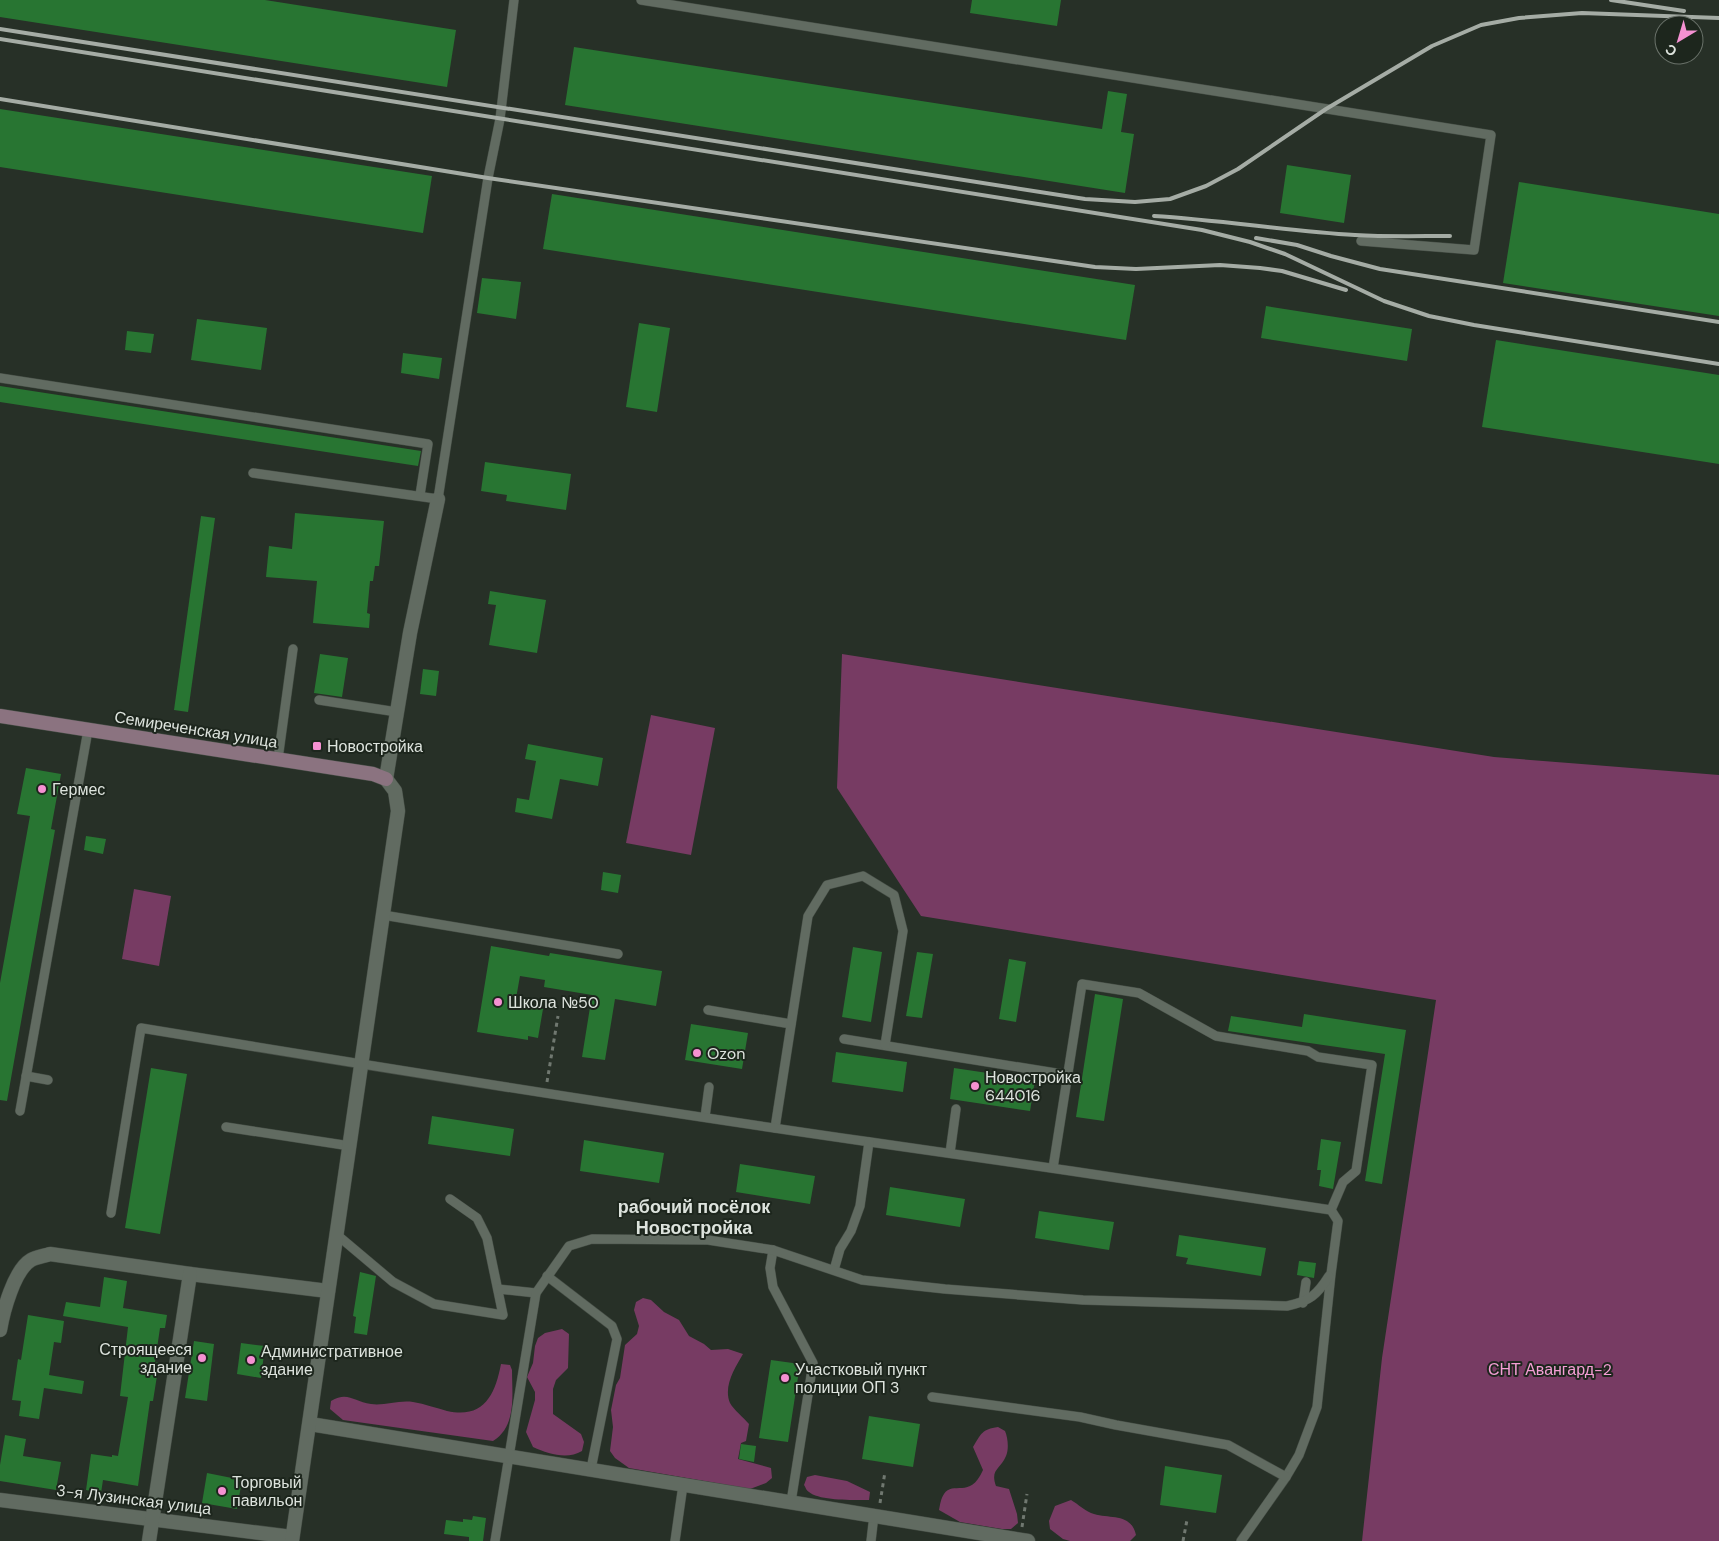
<svg xmlns="http://www.w3.org/2000/svg" width="1719" height="1541" font-family="'DM Sans',sans-serif">
	<style>
		.green { fill: #773b63 }
		.building { fill: #287532 }
		.lines { fill: none; stroke-linecap: round; stroke-linejoin: round }
		.service-casing { stroke: #454d45; stroke-width: 10 }
		.minor-casing { stroke: #454d45; stroke-width: 15 }
		.tertiary-casing { stroke: #454d45; stroke-width: 15 }
		.secondary-casing { stroke: #454d45; stroke-width: 15 }
		.path { stroke: #707870; stroke-width: 3; stroke-dasharray: 4 4; stroke-linecap: butt }
		.service { stroke: #616b61; stroke-width: 9 }
		.minor { stroke: #616b61; stroke-width: 14 }
		.tertiary { stroke: #616b61; stroke-width: 14 }
		.secondary { stroke: #8b7380; stroke-width: 14 }
		.rail { stroke: #a5aca5; stroke-width: 4 }
		.poi-dot { fill: #f591d2; stroke: #1d261d; stroke-width: 2 }
		.labels { text-anchor: middle; stroke-width: 4; stroke-linejoin: round; paint-order: stroke }
		.street-label { font-size: 16px; fill: #dde3dd; stroke: #1d261d }
		.poi-label { font-size: 16px; fill: #dde3dd; stroke: #1d261d; text-anchor: start }
		.park-label { font-size: 16px; fill: #f59ed5; stroke: #1d261d }
		.neighbourhood-label { font-size: 18px; font-weight: bold; fill: #dde3dd; stroke: #1d261d }
	</style>
	<rect width="100%" height="100%" fill="#273027"/>
	<g class="green">
		<polygon points="842,654 1494,757 1719,775 1719,1541 1362,1541 1382,1358 1436,1000 921,916 837,788"/>
		<polygon points="651,715 715,728 691,855 626,843"/>
		<polygon points="134,889 171,896 159,966 122,959"/>
		<path d="M643 1298 651 1300 664 1312 679 1320 689 1336 704 1344 711 1350 728 1349 743 1354C735 1368 723 1386 730 1403 734 1410 743 1417 749 1424L746 1441 741 1443 738 1459 771 1468 772 1478 766 1483 750 1489 629 1468 615 1458 610 1451 613 1427 611 1410 616 1385 620 1378 625 1345 637 1334 639 1326 634 1310 636 1302Z"/>
		<path d="M562 1329 569 1334 568 1368 556 1380 553 1389V1414L581 1434 584 1442 582 1451C567 1460 549 1454 533 1447L526 1432 535 1400V1392L527 1377 533 1363 535 1346 538 1338 545 1333Z"/>
		<path d="M501 1364 510 1365 512 1370C512 1395 517 1426 493 1441L343 1420 330 1409 331 1401C348 1391 354 1402 371 1404 384 1406 398 1400 413 1402 425 1404 436 1408 447 1411 484 1419 495 1395 501 1364Z"/>
		<path d="M998 1427 1005 1431C1008 1438 1009 1449 1006 1456 1000 1470 990 1469 996 1486L1009 1489 1017 1514 1018 1523 1011 1529H1002L960 1522 939 1510C940 1505 941 1498 944 1494 953 1480 970 1500 983 1470L973 1447C981 1434 982 1429 998 1427Z"/>
		<path d="M815 1475 847 1481 870 1492 869 1500C856 1500 819 1501 809 1492 806 1490 806 1488 804 1485L807 1477Z"/>
		<path d="M1071 1500C1078 1504 1086 1512 1094 1514 1111 1519 1131 1513 1136 1535L1130 1541H1070L1063 1539 1050 1529 1049 1521 1055 1506Z"/>
	</g>
	<g class="building">
		<polygon points="0,0 265,0 456,30 447,87 0,17"/>
		<polygon points="972,0 1061,0 1057,26 970,13"/>
		<polygon points="574,47 1102,129 1108,91 1127,94 1121,132 1134,134 1125,193 565,105"/>
		<polygon points="0,109 432,176 423,233 0,167"/>
		<polygon points="1287,165 1351,175 1344,223 1280,213"/>
		<polygon points="1519,182 1719,214 1719,316 1503,283"/>
		<polygon points="552,194 1135,285 1126,340 543,249"/>
		<polygon points="482,278 521,282 516,319 477,313"/>
		<polygon points="1266,306 1412,329 1407,361 1261,338"/>
		<polygon points="197,319 267,328 261,370 191,360"/>
		<polygon points="639,323 670,328 657,412 626,407"/>
		<polygon points="127,331 154,334 151,353 125,350"/>
		<polygon points="1496,340 1719,375 1719,464 1482,427"/>
		<polygon points="403,353 442,358 439,379 401,373"/>
		<polygon points="0,386 421,451 418,466 0,402"/>
		<polygon points="485,462 571,474 566,510 506,501 507,495 481,491"/>
		<polygon points="295,513 384,521 379,566 375,566 373,581 370,581 367,613 370,614 369,628 313,623 317,581 266,577 269,546 292,549"/>
		<polygon points="201,516 215,518 188,712 174,710"/>
		<polygon points="490,591 546,600 537,653 489,645 496,605 488,604"/>
		<polygon points="320,654 348,658 342,697 314,693"/>
		<polygon points="423,669 439,671 436,696 420,694"/>
		<polygon points="528,744 603,758 598,786 560,779 552,819 515,812 517,798 529,800 536,761 525,759"/>
		<polygon points="26,768 61,774 51,829 55,830 7,1101 0,1100 0,983 30,816 17,814"/>
		<polygon points="86,836 106,839 103,854 84,850"/>
		<polygon points="603,872 621,875 618,893 601,890"/>
		<polygon points="491,946 549,956 550,953 662,971 656,1006 615,999 605,1060 582,1057 592,995 544,987 545,980 520,976 515,1004 543,1009 538,1038 528,1036 528,1040 477,1032"/>
		<polygon points="853,947 882,952 871,1022 842,1017"/>
		<polygon points="917,952 933,954 922,1018 906,1016"/>
		<polygon points="1009,959 1026,962 1016,1022 999,1019"/>
		<polygon points="1095,994 1123,999 1104,1121 1076,1117"/>
		<polygon points="1304,1014 1406,1030 1382,1184 1365,1181 1385,1054 1228,1031 1231,1016 1302,1027"/>
		<polygon points="691,1024 748,1033 742,1069 685,1060"/>
		<polygon points="836,1052 907,1062 903,1092 832,1082"/>
		<polygon points="151,1068 187,1074 160,1234 125,1228"/>
		<polygon points="954,1068 1035,1080 1030,1111 950,1099"/>
		<polygon points="432,1116 514,1129 510,1156 428,1144"/>
		<polygon points="1321,1139 1341,1142 1333,1189 1319,1186 1321,1170 1317,1170"/>
		<polygon points="584,1140 664,1153 659,1183 580,1171"/>
		<polygon points="740,1164 815,1176 810,1204 736,1192"/>
		<polygon points="890,1187 965,1199 960,1227 886,1215"/>
		<polygon points="1039,1211 1114,1222 1109,1250 1035,1238"/>
		<polygon points="1179,1235 1266,1248 1261,1276 1186,1264 1188,1258 1176,1256"/>
		<polygon points="1299,1261 1316,1263 1314,1278 1297,1275"/>
		<polygon points="360,1272 376,1276 367,1335 354,1333 356,1317 353,1316"/>
		<polygon points="104,1277 127,1281 123,1308 167,1315 165,1328 160,1328 155,1362 159,1363 153,1401 150,1401 138,1486 103,1480 101,1493 86,1490 91,1454 112,1457 112,1455 118,1456 128,1397 120,1396 128,1327 63,1316 66,1302 100,1307"/>
		<polygon points="28,1315 64,1321 61,1343 54,1342 49,1375 84,1381 82,1394 44,1388 39,1419 19,1416 21,1401 12,1400 18,1359 21,1360"/>
		<polygon points="194,1341 214,1344 207,1401 185,1398"/>
		<polygon points="241,1343 265,1346 261,1378 237,1374"/>
		<polygon points="771,1360 800,1364 788,1442 759,1438"/>
		<polygon points="869,1416 920,1424 913,1467 862,1459"/>
		<polygon points="5,1435 26,1439 23,1456 61,1462 56,1490 0,1481 0,1465"/>
		<polygon points="741,1444 756,1446 754,1462 739,1459"/>
		<polygon points="1165,1466 1222,1475 1216,1513 1160,1505"/>
		<polygon points="207,1473 242,1480 237,1509 202,1503"/>
		<polygon points="473,1516 486,1518 483,1541 469,1541 469,1537 444,1534 446,1520 463,1522 463,1519 472,1520"/>
	</g>
	<g class="lines">
		<defs>
			<g id="service">
				<polyline points="641,0 1491,135 1474,250 1361,241"/>
				<polyline points="0,378 428,444 420,495"/>
				<polyline points="253,473 438,499 488,178 500,119 514,0"/>
				<polyline points="319,700 397,712"/>
				<polyline points="278,759 293,649"/>
				<polyline points="383,915 618,954"/>
				<polyline points="708,1010 791,1024"/>
				<polyline points="844,1039 1068,1075"/>
				<polyline points="26,1076 48,1080"/>
				<polyline points="20,1111 88,730"/>
				<polyline points="705,1117 709,1087"/>
				<polyline points="226,1127 350,1146"/>
				<polyline points="775,1128 808,916 827,885 863,876 894,895 903,931 885,1045"/>
				<polyline points="950,1153 956,1109"/>
				<polyline points="1053,1168 1082,984 1139,993 1216,1036 1308,1051 1318,1057 1372,1065 1356,1171 1343,1182 1331,1210"/>
				<path d="M111 1213 141 1028C383 1068 626 1107 870 1142 1024 1164 1177 1186 1331 1210L1338 1221 1331 1274 1317 1407 1299 1455 1286 1477 1241 1541"/>
				<polyline points="336,1234 393,1282 434,1304 503,1315 487,1238 477,1218 450,1199"/>
				<polyline points="773,1250 770,1268 773,1287 813,1363 791,1502"/>
				<polyline points="834,1270 840,1249 851,1231 860,1206 869,1142"/>
				<polyline points="547,1276 612,1326 617,1339 591,1469"/>
				<polyline points="498,1289 536,1293"/>
				<polyline points="1303,1303 1306,1282"/>
				<polyline points="932,1397 1080,1417 1116,1425 1228,1445 1286,1477"/>
				<path d="M495 1541 536 1293 569 1246 592 1239 708 1240 773 1250 862 1280 945 1289 1083 1300 1287 1306C1310 1301 1317 1295 1329 1276"/>
				<polyline points="675,1541 683,1485"/>
				<polyline points="871,1541 874,1515"/>
			</g>
			<g id="minor">
				<polyline points="386,779 410,633 438,499"/>
				<path d="M0 1330C3 1312 14 1270 31 1260 36 1257 44 1256 50 1254L190 1274 328 1291"/>
				<polyline points="310,1424 1028,1541"/>
				<polyline points="0,1500 292,1537"/>
				<polyline points="149,1541 190,1274"/>
			</g>
			<polyline id="tertiary" points="292,1541 398,811 395,791 386,779"/>
			<polyline id="secondary" points="0,716 373,774 386,779"/>
		</defs>
		<use href="#service" class="service-casing"/>
		<use href="#minor" class="minor-casing"/>
		<use href="#tertiary" class="tertiary-casing"/>
		<use href="#secondary" class="secondary-casing"/>
		<g class="path">
			<polyline points="547,1082 558,1016"/>
			<polyline points="880,1503 885,1472"/>
			<polyline points="1022,1527 1027,1494"/>
			<polyline points="1183,1541 1187,1520"/>
		</g>
		<use href="#service" class="service"/>
		<use href="#minor" class="minor"/>
		<use href="#tertiary" class="tertiary"/>
		<use href="#secondary" class="secondary"/>
		<g class="rail">
			<polyline points="1611,0 1684,11"/>
			<polyline points="0,29 1085,199 1135,202 1170,199 1206,186 1238,169 1326,109 1432,46 1481,25 1519,18 1582,13 1719,18"/>
			<polyline points="0,39 1202,230 1250,242 1285,254 1384,301 1429,316 1474,325 1719,364"/>
			<polyline points="0,99 488,178 1095,267 1136,269 1220,265 1260,268 1282,271 1346,290"/>
			<path d="M1154 216C1221 220 1288 231 1355 235 1387 237 1419 236 1450 236"/>
			<polyline points="1256,238 1297,245 1331,256 1380,269 1719,322"/>
		</g>
	</g>
	<g class="poi-dot">
		<rect x="312" y="741" width="10" height="10" rx="2.5"/>
		<circle cx="42" cy="789" r="5"/>
		<circle cx="498" cy="1002" r="5"/>
		<circle cx="697" cy="1053" r="5"/>
		<circle cx="975" cy="1086" r="5"/>
		<circle cx="202" cy="1358" r="5"/>
		<circle cx="251" cy="1360" r="5"/>
		<circle cx="785" cy="1378" r="5"/>
		<circle cx="222" cy="1491" r="5"/>
	</g>
	<g class="labels">
		<g class="street-label">
			<text transform="translate(196 729) rotate(9)" y="6">Семиреченская улица</text>
			<text transform="translate(134 1499) rotate(7)" y="6">3-я Лузинская улица</text>
		</g>
		<g class="poi-label">
			<text x="327" y="752">Новостройка</text>
			<text x="52" y="795">Гермес</text>
			<text x="508" y="1008">Школа №50</text>
			<text x="707" y="1059">Ozon</text>
			<text x="985" y="1083">Новостройка<tspan x="985" dy="18">644016</tspan></text>
			<text x="192" y="1355" text-anchor="end">Строящееся<tspan x="192" dy="18">здание</tspan></text>
			<text x="261" y="1357">Административное<tspan x="261" dy="18">здание</tspan></text>
			<text x="795" y="1375">Участковый пункт<tspan x="795" dy="18">полиции ОП 3</tspan></text>
			<text x="232" y="1488">Торговый<tspan x="232" dy="18">павильон</tspan></text>
		</g>
		<g class="park-label">
			<text x="1550" y="1375">СНТ Авангард-2</text>
		</g>
		<g class="neighbourhood-label">
			<text x="694" y="1213">рабочий посёлок<tspan x="694" dy="21">Новостройка</tspan></text>
		</g>
	</g>
	<g transform="translate(1679 40) rotate(218)"><circle r="24" fill="#1d261d" stroke="#6a726a"/>
	<path d="M0-4L9 19L0 12L-9 19Z" fill="#f591d2"/>
	<text y="-8" font-size="14" font-weight="bold" text-anchor="middle" fill="#dde3dd">С</text>
	</g>
</svg>
